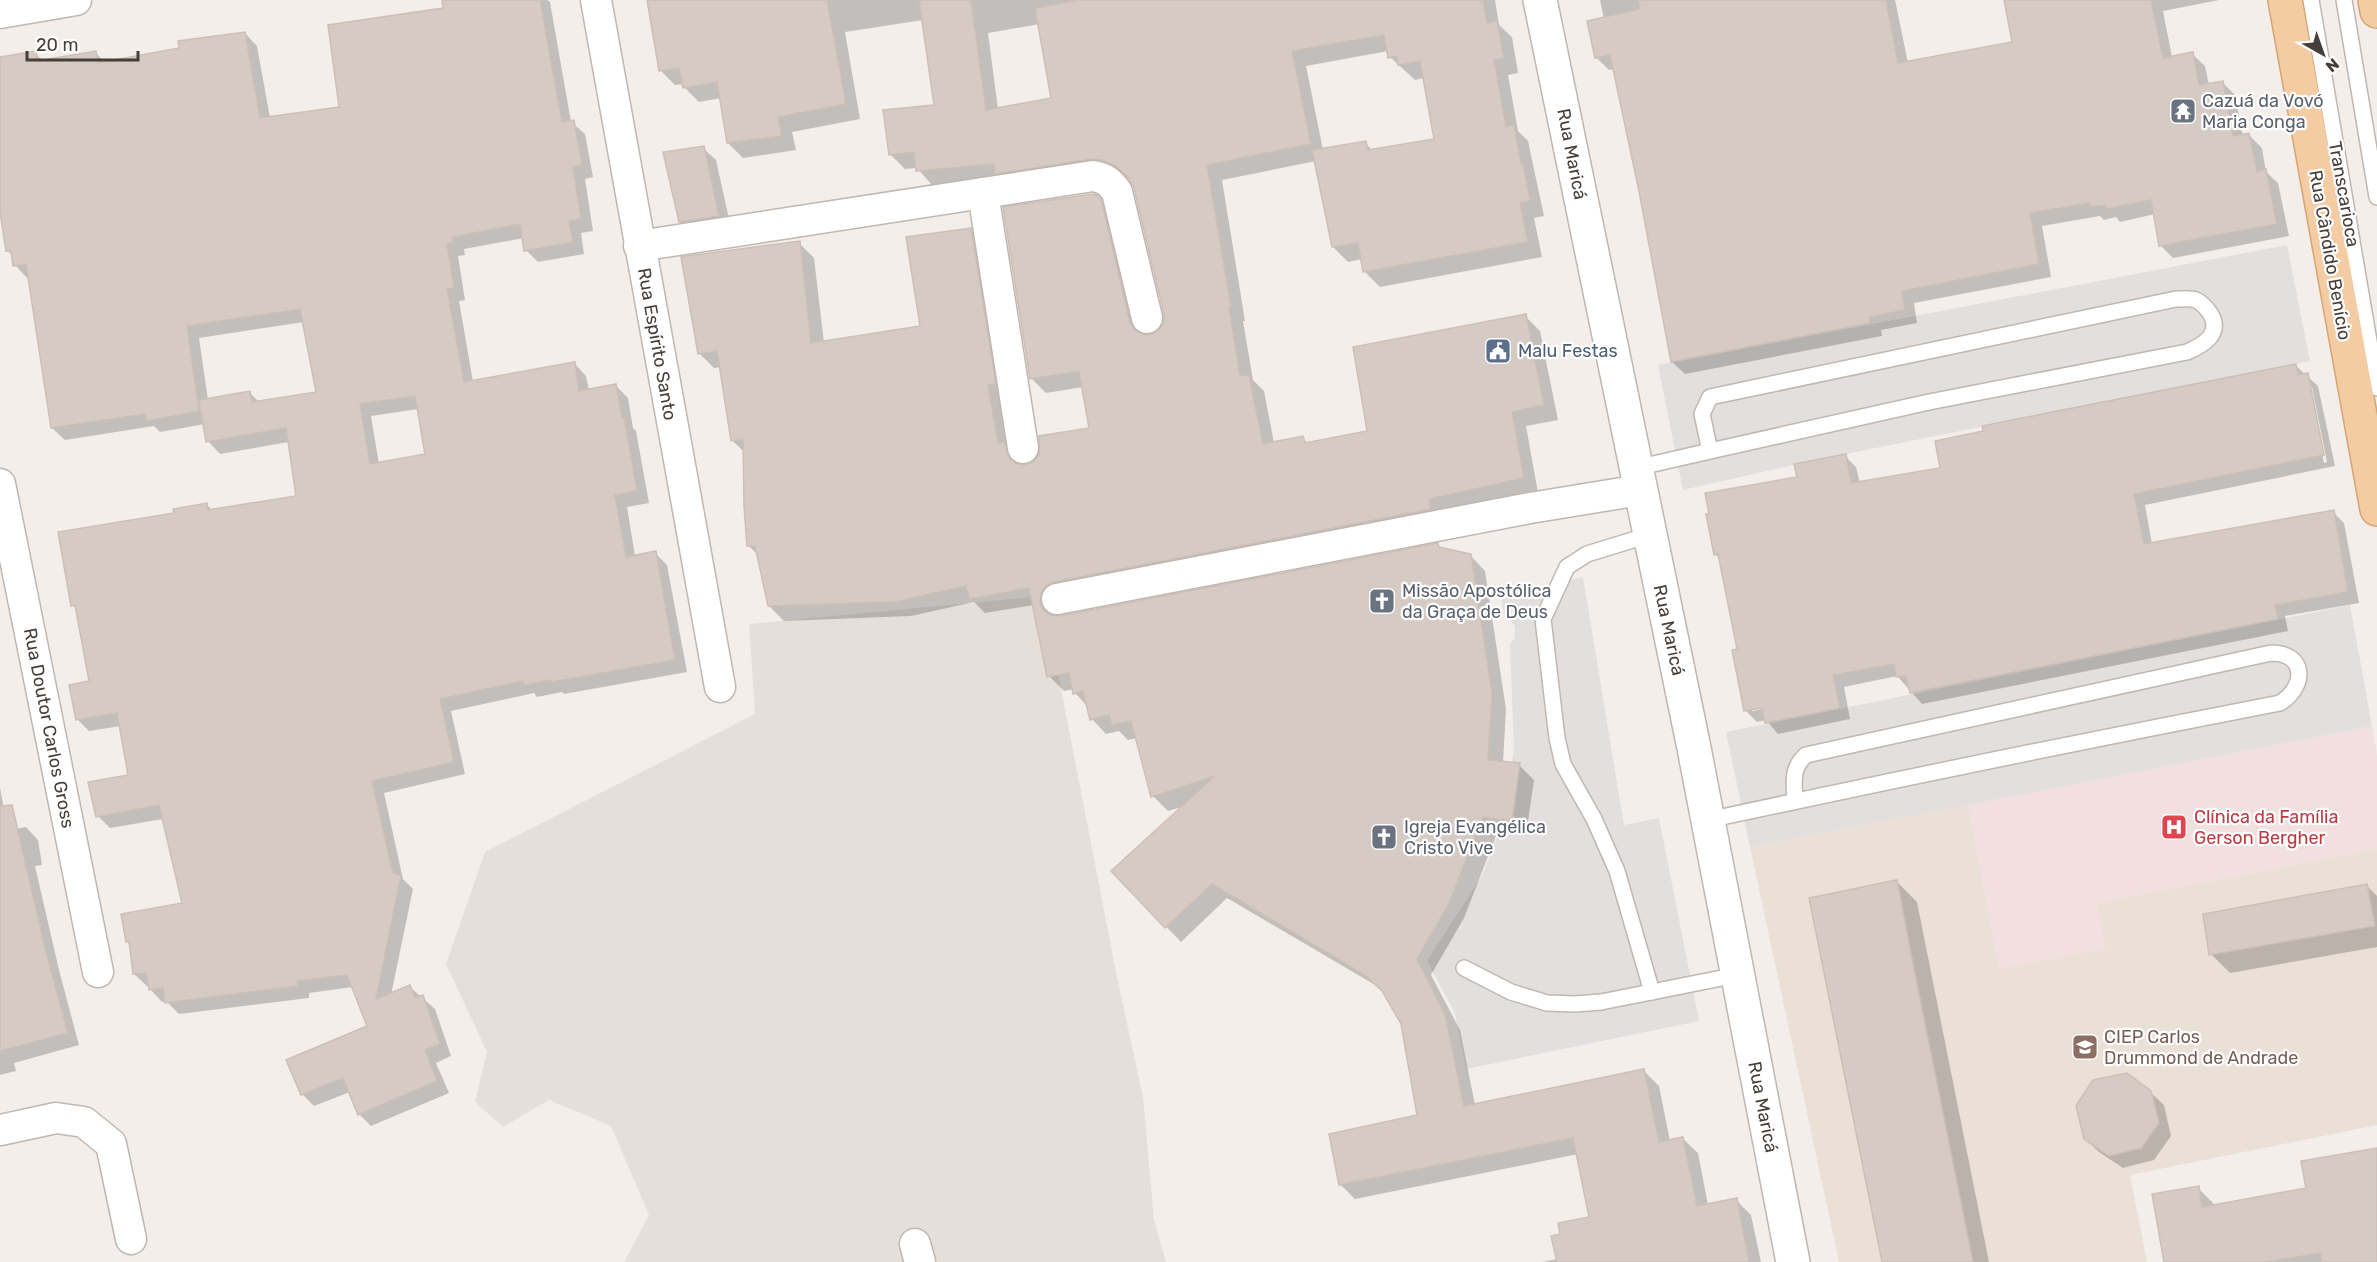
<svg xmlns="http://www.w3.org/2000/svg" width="2377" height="1262" font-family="Rubik,sans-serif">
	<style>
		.residential { fill: #e6dfd9 }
		.education { fill: #eae0d6 }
		.medical { fill: #f2dfe0 }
		.parking { fill: #e2dfde }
		.shadow { fill: #0003; fill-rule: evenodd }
		.building { fill: #d6cbc4; stroke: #cdbfb5; stroke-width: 1.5; fill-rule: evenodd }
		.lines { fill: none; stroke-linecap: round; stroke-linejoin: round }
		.service-casing { stroke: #c0b7b0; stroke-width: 18 }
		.minor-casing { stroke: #c0b7b0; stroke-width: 33 }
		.tertiary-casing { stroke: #c0b7b0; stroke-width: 36 }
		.primary-casing { stroke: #d6a575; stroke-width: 36 }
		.service { stroke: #fff; stroke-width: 15 }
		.minor { stroke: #fff; stroke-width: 30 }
		.tertiary { stroke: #fff; stroke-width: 33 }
		.primary { stroke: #f3cca3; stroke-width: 33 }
		.labels { text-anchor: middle; stroke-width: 4.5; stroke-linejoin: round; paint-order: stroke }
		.worship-label { font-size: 18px; fill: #5b616d; stroke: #fff; text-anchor: start }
		.street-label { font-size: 18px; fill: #463e39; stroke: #fff }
		.service-label { font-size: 18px; fill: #4e5e75; stroke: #fff; text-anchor: start }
		.health-label { font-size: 18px; fill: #be3a42; stroke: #fff; text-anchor: start }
		.education-label { font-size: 18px; fill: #785e54; stroke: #fff; text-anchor: start }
	</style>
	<rect width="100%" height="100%" fill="#f3eeea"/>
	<polygon class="residential" points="1043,596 1117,977 1143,1097 1154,1220 1166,1262 624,1262 649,1215 611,1126 549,1100 503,1127 475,1102 487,1052 446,964 485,852 755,714 749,624"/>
	<polygon class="education" points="1968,804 1999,969 2097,903 2377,849 2377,1125 2130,1175 2147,1262 1839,1262 1750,847"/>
	<polygon class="medical" points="2372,726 2377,755 2377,849 2097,903 2106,949 1999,969 1968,804"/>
	<g class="parking">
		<polygon points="2287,245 2310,361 1811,461 1683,490 1658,365"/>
		<polygon points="1583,577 1624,825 1659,818 1699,1021 1466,1069 1455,1013 1427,961 1483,874 1500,828 1514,750 1510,644 1515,638 1515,626 1504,614 1501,596"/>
		<polygon points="2350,605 2372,726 1750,847 1726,732"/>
	</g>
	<g class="shadow">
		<path d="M444 0H547L550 2 571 122 585 134 593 177 585 179 593 231 581 233 584 254 538 262 526 250 524 238 464 249 465 255 458 256 465 300 459 301 473 382 574 363 586 376 589 390 615 385 628 398 633 428 636 431 649 503 627 507 635 556 655 553 667 565 687 672 564 694 562 692 537 697 534 693 451 711 465 774 384 793 403 879 413 889 391 995 410 987 435 1009 451 1056 436 1063 449 1093 371 1126 359 1114 350 1092 314 1106 302 1094 369 1027 353 987 309 993V998L179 1014 166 1001 162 1002 150 989V986H147L134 974 131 945 127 942 184 904 163 819 110 828 98 816 130 777 121 726 89 731 77 719 90 683 78 611 73 605 175 515 207 505 213 511 298 497 289 442 220 454 208 441 205 424 160 432 154 426 65 440 52 428 30 277 27 278 15 265 13 256 7 250 0 202V58L35 53 44 62 96 53 105 63 181 49 245 33 257 46 270 118 341 108 445 9ZM304 322 318 393 259 402 250 393 208 400 199 338ZM418 409 427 455 379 464 371 416Z"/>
		<path d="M648 0H1495L1499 25 1512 37 1518 73 1508 75 1518 131 1528 141 1544 216 1534 218 1542 257 1380 287 1365 272 1362 259 1348 262 1333 247 1316 161 1222 180 1245 321H1243L1253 380 1264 391 1274 443 1302 437 1308 444 1369 432 1525 316 1540 331 1558 420 1526 426 1538 493 1055 608V617L1438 545 1442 549 1470 555 1485 571 1506 709 1503 763 1519 765 1534 780 1526 835 1498 831 1464 918 1431 975 1460 1030 1475 1105 1644 1071 1659 1086 1670 1141 1683 1139 1698 1153 1708 1205 1736 1200 1751 1215 1761 1262H1542L1557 1259 1562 1235 1591 1218 1578 1154 1355 1199 1340 1184 1419 1117 1402 1023 1382 989 1227 898 1181 942 1113 871 1185 806 1168 811 1153 796 1137 738 1128 740 1119 731 1106 734 1092 719 1088 707 1075 693 1074 689 1064 691 1049 676 1034 605 985 613 974 602 911 616 784 621 769 606 759 556 749 546 745 453 732 440 721 367 714 368 699 353 799 243 814 258 824 343 922 327 970 229 985 244 1021 466H1027L1091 429 1083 387 1046 393 1031 378 1096 197 1115 216 1144 336H1151L1159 332 1165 323V314L1135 187 1131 180 1118 175 1003 179 932 185 917 168 905 169 890 154 936 106 923 20 845 32 860 119 792 132 796 150 743 158 728 143 721 98 699 102 684 87 683 84 675 85 660 70ZM1040 24 1053 100 998 109 988 33ZM1388 51 1390 57 1415 80 1424 78 1435 140 1373 151 1365 143 1323 150 1306 66Z"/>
		<polygon points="1600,0 1895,0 1908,63 2014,43 2005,0 2219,0 2163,11 2172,57 2192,54 2205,66 2209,85 2222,82 2235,95 2243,136 2249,135 2262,148 2266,172 2278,183 2289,236 2173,258 2160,245 2155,214 2120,222 2116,217 2104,220 2100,216 2042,226 2051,277 1914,303 1917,323 1881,330 1882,336 1685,374 1672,362 1640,191 1614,69 1609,70 1596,57 1604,19"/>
		<polygon points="703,148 716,160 731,228 693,234 680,222"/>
		<path d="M2295 365 2318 386 2335 466 2145 505 2152 544 2333 512 2344 523 2359 603 2285 616 2288 631 1922 704 1897 676 1844 687 1850 719 1778 734 1766 720 1757 722 1746 711 1739 650 1720 559 1715 554 1799 478 1845 456 1856 467 1860 484 1942 469ZM2308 383 2312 387 2327 462 2324 463ZM1752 708H1770L1752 711Z"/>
		<polygon points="0,788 8,830 26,827 38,840 42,865 35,866 59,970 79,1045 14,1063 16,1071 0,1075"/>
		<polygon points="1896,881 1917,902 1989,1262 1884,1262"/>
		<polygon points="2367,886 2377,896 2377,947 2230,973 2211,954"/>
		<polygon points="2150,1092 2164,1105 2171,1136 2154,1160 2123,1168 2099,1152 2085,1139"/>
		<polygon points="2377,1149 2377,1262 2165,1262 2198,1188 2216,1206 2308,1189"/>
	</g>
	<g class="building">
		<path d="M442 0H540L562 122 574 120 582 165 573 167 581 219 569 221 573 242 524 251 520 224 452 237 453 243 447 244 454 288 447 289 464 382 575 362 579 391 616 384 622 418 624 417 637 491 615 495 626 557 656 551 675 660 551 682V680L524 685 523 681 440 699 454 762 372 781 393 873 401 875 376 999 410 985 415 998 423 995 440 1044 425 1050 437 1081 358 1115 343 1078 301 1095 286 1060 367 1026 347 975 297 981 298 986 165 1003 163 988 149 990 146 973 133 974 129 942H126L121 914 182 903 159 805 96 817 88 782 128 775 117 713 76 720 69 685 89 681 75 605 71 606 58 532 174 513 173 509 207 503 208 510 296 496 286 428 206 442 199 400 250 391 252 402 316 392 300 309 187 326 199 411 147 421 145 414 51 428 26 264 13 266 11 251H6L0 212V57L36 51 37 61 96 51 98 63 179 48 178 41 245 32 260 118 339 107 328 25 443 8ZM415 396 425 454 370 464 360 404Z"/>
		<polygon points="647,0 827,0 846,104 778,117 782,136 727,143 717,82 683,88 679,68 659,71"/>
		<polygon points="919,0 971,0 986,110 1051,98 1035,8 1079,0 1483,0 1487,23 1497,21 1504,58 1494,60 1506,126 1514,125 1521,164 1523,163 1530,201 1520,203 1528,242 1363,272 1358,243 1332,247 1312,150 1366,141 1368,150 1434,139 1420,61 1398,65 1397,56 1388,58 1384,35 1292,51 1311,144 1207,165 1231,306 1229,307 1240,376 1249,375 1263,444 1303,436 1305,443 1367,431 1353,347 1526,314 1544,405 1512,412 1524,478 1429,499 1431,509 1054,582 1046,586 1041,593 1040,603 1044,611 1051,615 1060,616 1438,543 1439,547 1471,554 1492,693 1488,760 1520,763 1512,821 1483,817 1449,903 1417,959 1445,1014 1464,1106 1644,1069 1659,1142 1683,1137 1697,1206 1737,1198 1749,1262 1557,1262 1551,1236 1560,1234 1558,1223 1589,1217 1573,1138 1339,1185 1329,1134 1417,1115 1401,1024 1382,991 1365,975 1212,884 1165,928 1111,871 1215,776 1151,797 1131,721 1112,725 1109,715 1090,720 1083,691 1073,694 1069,673 1047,677 1029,588 969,599 966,586 895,602 768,606 755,546 747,546 744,506 743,439 731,441 717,351 698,354 681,257 800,241 811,343 920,326 906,237 971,228 996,384 988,385 998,443 1005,442 1009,458 1017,464 1026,465 1034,461 1039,454 1039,436 1089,428 1079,371 1030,379 1003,207 1093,194 1097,195 1101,199 1130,323 1135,330 1142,334 1150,335 1158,331 1164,322 1164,314 1134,188 1128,177 1116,166 1102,160 1091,159 995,174 994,164 916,171 914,152 889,155 883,110 934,105"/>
		<polygon points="1638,0 1886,0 1898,63 2012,42 2004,0 2151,0 2163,58 2193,52 2199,85 2223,81 2233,136 2249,133 2257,171 2266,169 2277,224 2159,246 2151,200 2106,209 2105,205 2090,207 2089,203 2030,213 2039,264 1902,291 1905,310 1869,317 1870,323 1671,362 1639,191 1610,55 1595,58 1587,21 1640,9"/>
		<polygon points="704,146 719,216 679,222 663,152"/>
		<polygon points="2296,364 2298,375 2308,373 2324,455 2134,494 2144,544 2334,510 2348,592 2275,605 2278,619 1910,693 1906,676 1896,677 1894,664 1833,675 1840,708 1765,723 1762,708 1744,711 1732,650 1737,649 1718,554 1714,555 1706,514 1709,514 1705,493 1797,477 1794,464 1846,454 1851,483 1940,468 1935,441 1983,431 1982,426"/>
		<polygon points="12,805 47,956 68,1033 0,1051 0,806"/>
		<polygon points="1897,880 1913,964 1973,1262 1882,1262 1809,898"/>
		<polygon points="2367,884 2375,926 2209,955 2203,914"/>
		<polygon points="2127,1073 2151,1091 2159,1123 2141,1148 2109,1156 2084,1139 2076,1106 2093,1080"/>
		<polygon points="2377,1148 2377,1262 2322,1262 2320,1253 2266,1262 2164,1262 2152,1194 2199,1186 2202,1207 2306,1188 2301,1161"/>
	</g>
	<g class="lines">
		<defs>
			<g id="service">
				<polyline points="2311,0 2377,388"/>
				<polyline points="2344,0 2377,197"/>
				<path d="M1636 468 1710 451 1929 402 2187 352C2203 345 2223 334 2210 313 2207 309 2201 302 2196 300 2191 298 2182 299 2176 299L1710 397 1702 414 1710 451"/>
				<polyline points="1649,535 1587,554 1567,567 1543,619 1557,738 1563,764 1594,819 1617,871 1652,992"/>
				<path d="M1708 820C1898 779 2089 740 2280 703 2307 686 2306 653 2271 653L1806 755C1791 768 1794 783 1795 801"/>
				<polyline points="1464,968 1511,992 1547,1003 1575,1004 1601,1002 1737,975"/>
			</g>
			<g id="minor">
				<polyline points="596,0 720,687"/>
				<polyline points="0,13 76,0"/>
				<polyline points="983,193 1023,448"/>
				<path d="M639 246 1093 176C1105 178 1110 182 1117 192L1147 318"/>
				<polyline points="0,484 98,972"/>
				<polyline points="1057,599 1530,508 1640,490"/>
				<polyline points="0,1130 56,1118 84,1122 111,1144 131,1239"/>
				<polyline points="915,1244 920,1262"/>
			</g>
			<polyline id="tertiary" points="1540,0 1694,748 1793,1262"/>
			<g id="primary">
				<polyline points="2285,0 2377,509"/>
				<polyline points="2375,0 2377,11"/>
			</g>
		</defs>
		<use href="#service" class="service-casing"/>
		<use href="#minor" class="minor-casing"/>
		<use href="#tertiary" class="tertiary-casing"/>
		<use href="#primary" class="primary-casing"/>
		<use href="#service" class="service"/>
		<use href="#minor" class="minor"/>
		<use href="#tertiary" class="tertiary"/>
		<use href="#primary" class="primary"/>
	</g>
	<defs>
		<symbol id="temple-square" viewBox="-11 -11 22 22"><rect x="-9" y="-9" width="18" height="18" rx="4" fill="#6b7280" stroke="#fff"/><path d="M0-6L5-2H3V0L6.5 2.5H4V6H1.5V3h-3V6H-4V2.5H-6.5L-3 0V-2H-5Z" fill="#fff"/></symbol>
		<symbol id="civic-square" viewBox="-11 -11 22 22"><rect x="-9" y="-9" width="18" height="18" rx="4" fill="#5c6f8a" stroke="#fff"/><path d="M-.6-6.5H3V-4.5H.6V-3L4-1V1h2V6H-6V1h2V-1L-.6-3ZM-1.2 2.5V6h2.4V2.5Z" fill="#fff"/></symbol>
		<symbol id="church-square" viewBox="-11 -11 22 22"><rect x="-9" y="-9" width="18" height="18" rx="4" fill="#6b7280" stroke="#fff"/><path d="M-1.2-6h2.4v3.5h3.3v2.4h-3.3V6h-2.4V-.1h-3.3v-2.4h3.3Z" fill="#fff"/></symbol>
		<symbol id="hospital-square" viewBox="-11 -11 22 22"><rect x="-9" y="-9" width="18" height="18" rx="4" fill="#e0444e" stroke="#fff"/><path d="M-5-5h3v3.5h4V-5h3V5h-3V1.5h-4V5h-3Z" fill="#fff"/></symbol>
		<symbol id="school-square" viewBox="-11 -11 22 22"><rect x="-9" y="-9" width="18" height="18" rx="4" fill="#8d6e63" stroke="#fff"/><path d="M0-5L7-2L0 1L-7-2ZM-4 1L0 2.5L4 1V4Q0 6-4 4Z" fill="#fff"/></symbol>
	</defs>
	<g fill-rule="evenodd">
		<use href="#temple-square" x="2168" y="96" width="30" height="30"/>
		<use href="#civic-square" x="1483" y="336" width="30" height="30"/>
		<use href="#church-square" x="1367" y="586" width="30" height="30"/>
		<use href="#hospital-square" x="2159" y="812" width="30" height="30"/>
		<use href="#church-square" x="1369" y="822" width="30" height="30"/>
		<use href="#school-square" x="2070" y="1032" width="30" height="30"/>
	</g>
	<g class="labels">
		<g class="worship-label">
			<text x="2202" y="107">Cazuá da Vovó<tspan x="2202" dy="21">Maria Conga</tspan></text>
			<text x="1402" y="597">Missão Apostólica<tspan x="1402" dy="21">da Graça de Deus</tspan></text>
			<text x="1404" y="833">Igreja Evangélica<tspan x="1404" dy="21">Cristo Vive</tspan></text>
		</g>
		<g class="street-label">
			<text transform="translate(1572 154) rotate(79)" y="6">Rua Maricá</text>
			<text transform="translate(2344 194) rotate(80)" y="6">Transcarioca</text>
			<text transform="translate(2330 255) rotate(80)" y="6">Rua Cândido Benício</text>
			<text transform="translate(657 344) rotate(80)" y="6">Rua Espírito Santo</text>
			<text transform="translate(1669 630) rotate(78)" y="6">Rua Maricá</text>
			<text transform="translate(49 728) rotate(79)" y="6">Rua Doutor Carlos Gross</text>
			<text transform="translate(1763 1107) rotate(79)" y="6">Rua Maricá</text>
		</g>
		<g class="service-label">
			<text x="1518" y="357">Malu Festas</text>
		</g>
		<g class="health-label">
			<text x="2194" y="823">Clínica da Família<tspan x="2194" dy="21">Gerson Bergher</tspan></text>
		</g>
		<g class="education-label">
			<text x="2104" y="1043">CIEP Carlos<tspan x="2104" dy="21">Drummond de Andrade</tspan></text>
		</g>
	</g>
	<g transform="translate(2323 54) rotate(140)" stroke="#ffffff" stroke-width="4.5" paint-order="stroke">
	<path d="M0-4.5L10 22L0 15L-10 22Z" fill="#463e39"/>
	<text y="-9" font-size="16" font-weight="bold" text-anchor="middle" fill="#463e39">N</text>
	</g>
	<path d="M27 51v9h111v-9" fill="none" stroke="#463e39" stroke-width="3"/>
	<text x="36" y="51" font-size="18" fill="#463e39" stroke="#ffffff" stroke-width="4.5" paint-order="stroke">20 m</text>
</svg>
